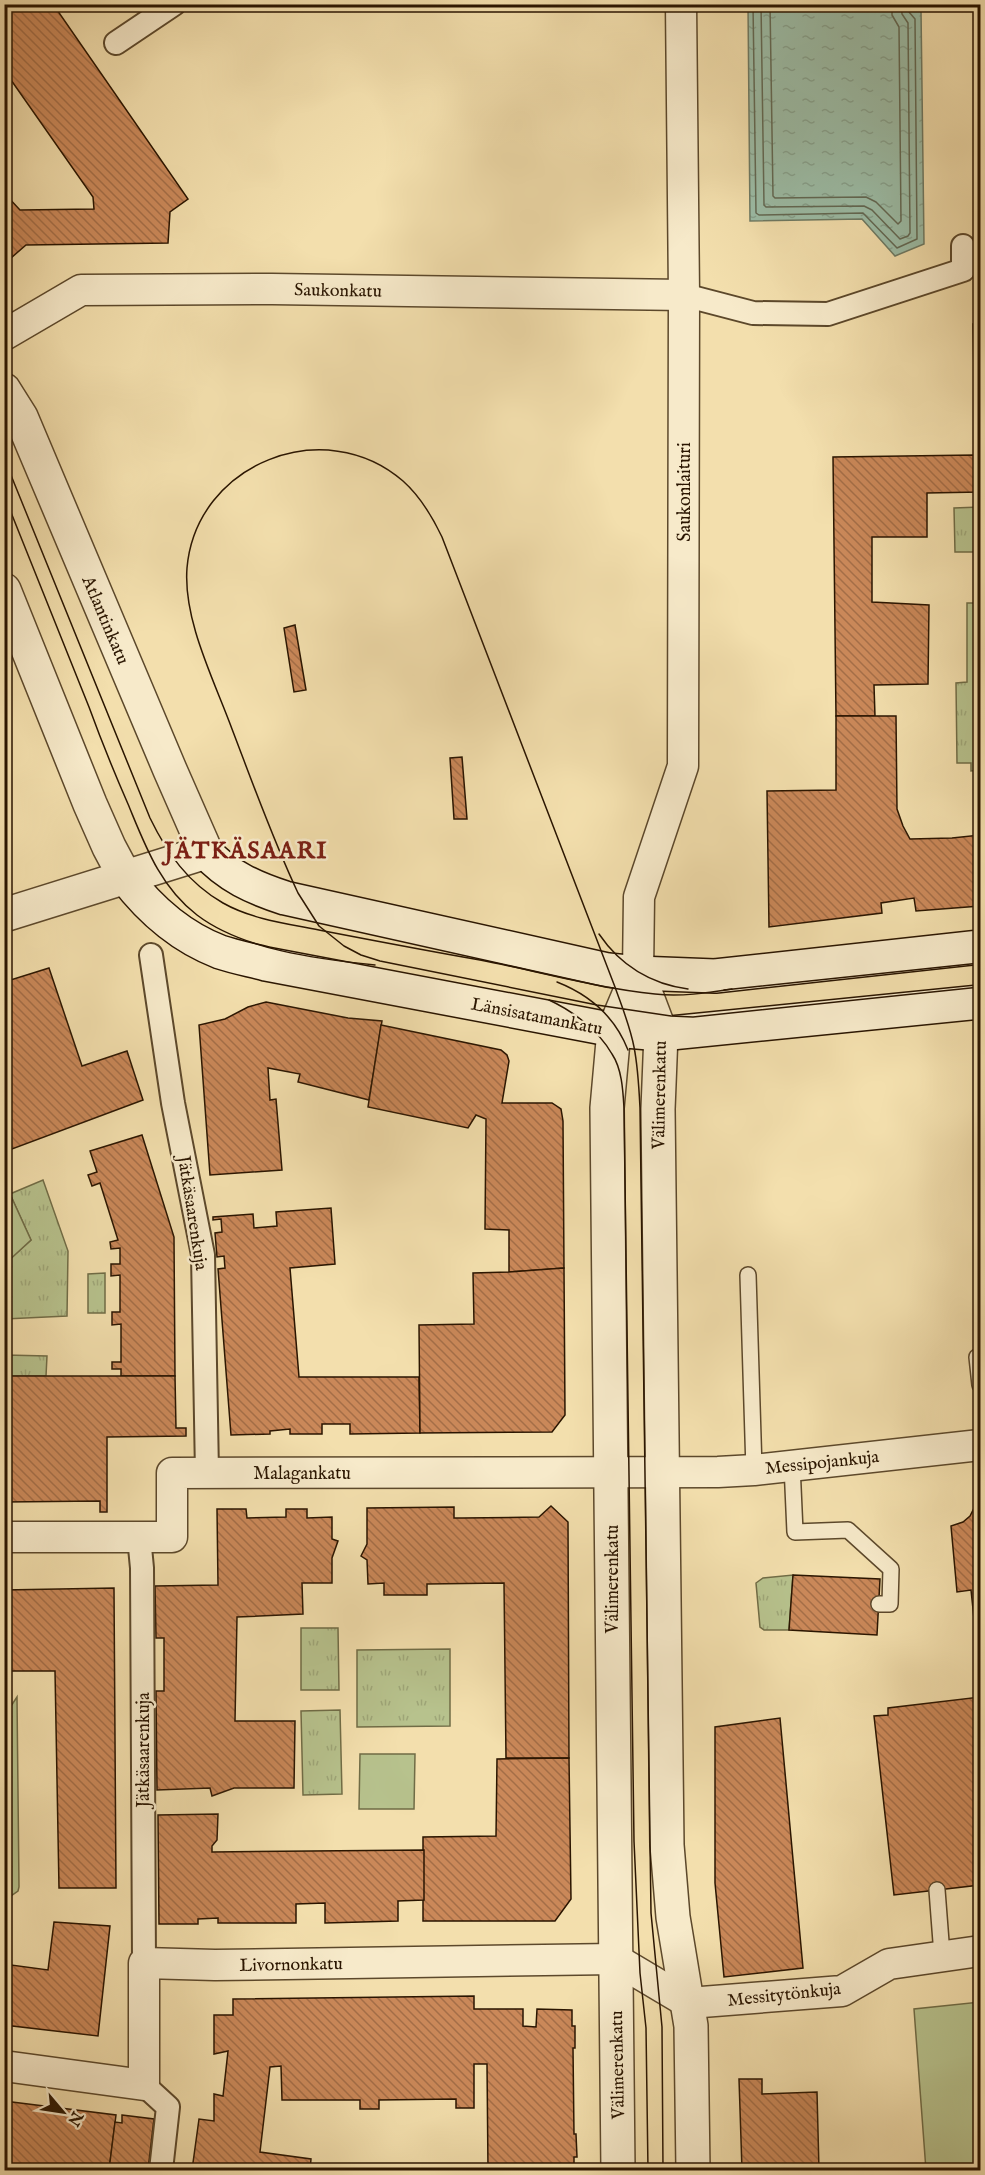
<svg xmlns="http://www.w3.org/2000/svg" width="985" height="2175" font-family="'IM FELL English',serif">
	<style>
		.grass { fill: url(#grass-tufts); stroke: #706c46; stroke-width: 1.5 }
		.park { fill: #b7c28d; stroke: #706c46; stroke-width: 1.5 }
		.water { fill: url(#water-ripples); stroke: #6e7a64; stroke-width: 1.5 }
		.lines { fill: none; stroke-linecap: round; stroke-linejoin: round }
		.shore { stroke: #636954; stroke-width: 1.5 }
		.building { fill: url(#building-back-hatch); stroke: #2a1500; stroke-width: 1.5 }
		.service-casing { stroke: #5c482b; stroke-width: 18 }
		.pedestrian-casing { stroke: #5c482b; stroke-width: 26 }
		.minor-casing { stroke: #5c482b; stroke-width: 33 }
		.tertiary-casing { stroke: #5c482b; stroke-width: 36 }
		.secondary-casing { stroke: #2a1500; stroke-width: 36 }
		.service { stroke: #f7eaca; stroke-width: 15 }
		.pedestrian { stroke: #f7eaca; stroke-width: 22 }
		.minor { stroke: #f7eaca; stroke-width: 30 }
		.tertiary { stroke: #f7eaca; stroke-width: 33 }
		.secondary { stroke: #f7eaca; stroke-width: 33 }
		.tram { stroke: #2a1500; stroke-width: 1.5 }
		.labels { text-anchor: middle; stroke-width: 5; stroke-linejoin: round; paint-order: stroke }
		.street-label { font-size: 18px; fill: #2a1500; stroke: #f7eaca }
		.district-label { font-size: 24px; font-weight: bold; letter-spacing: 1.5px; fill: #7a1f14; stroke: #f7eaca }
	</style>
	<defs>
		<pattern id="grass-tufts" width="24" height="20" patternUnits="userSpaceOnUse" patternTransform="scale(1.5)"><rect width="24" height="20" fill="#b7c28d"/><path d="M3 7l-1-3M5 7V3M7 7l1-3M15 17l-1-3M17 17v-4M19 17l1-3" fill="none" stroke="#9ea678"/></pattern>
		<pattern id="water-ripples" width="26" height="14" patternUnits="userSpaceOnUse" patternTransform="scale(1.5)"><rect width="26" height="14" fill="#9cbda7"/><path d="M2 4q2-2 4 0t4 0M15 11q2-2 4 0t4 0" fill="none" stroke="#87a28e"/></pattern>
		<pattern id="building-back-hatch" width="6" height="6" patternUnits="userSpaceOnUse" patternTransform="scale(1.5)"><rect width="6" height="6" fill="#ca8859"/><path d="M-1 5l2 2M0 0l6 6M5-1l2 2" fill="none" stroke="#a46e47"/></pattern>
	</defs>
	<rect width="100%" height="100%" fill="#f3dfad"/>
	<filter id="stains"><feTurbulence type="fractalNoise" baseFrequency=".00333" numOctaves="4"/><feColorMatrix values="0 0 0 0 .2 0 0 0 0 .09 0 0 0 0 .02 0 0 0 .5 -.17"/></filter>
	<radialGradient id="worn" r=".72"><stop offset=".6" stop-color="#630" stop-opacity="0"/><stop offset="1" stop-color="#630" stop-opacity=".3"/></radialGradient>
	<g class="grass">
		<polygon points="980,507 980,552 955,552 954,508"/>
		<polygon points="967,603 980,603 980,730 976,731 976,752 980,753 980,770 971,771 971,763 957,763 956,683 967,682"/>
		<polygon points="43,1180 68,1251 67,1316 5,1319 4,1264 31,1240 10,1194"/>
		<polygon points="105,1273 105,1313 88,1313 88,1274"/>
		<polygon points="5,1355 47,1356 46,1376 5,1376"/>
		<polygon points="793,1575 789,1630 764,1630 760,1627 756,1583 763,1578"/>
		<polygon points="301,1628 338,1628 339,1690 301,1690"/>
		<polygon points="450,1649 450,1726 357,1727 357,1650"/>
		<polygon points="17,1697 19,1887 18,1891 5,1900 5,1715"/>
		<polygon points="340,1710 342,1794 303,1795 301,1711"/>
	</g>
	<g class="park">
		<polygon points="10,1194 31,1240 5,1264 5,1196"/>
		<polygon points="360,1754 415,1754 414,1809 359,1809"/>
		<polygon points="980,2002 980,2170 926,2170 914,2009"/>
	</g>
	<polygon class="water" points="914,4 914,10 921,10 924,244 895,256 862,219 750,221 748,5"/>
	<g class="lines">
		<g class="shore">
			<polyline points="753,4 756,213 759,215 863,213 897,248 917,239 915,19 909,12 908,4"/>
			<polyline points="761,4 764,205 766,207 864,206 872,210 900,239 908,236 910,233 908,23 902,14 901,4"/>
			<polyline points="770,4 773,196 775,198 866,197 876,202 898,224 901,221 899,27 892,15 892,4"/>
		</g>
	</g>
	<g class="building">
		<polygon points="4,4 53,4 188,199 170,212 168,243 26,245 4,264 4,199 7,196 20,210 94,209 93,197 4,70"/>
		<polygon points="973,324 980,324 980,373 974,373"/>
		<polygon points="975,455 980,456 980,492 927,493 927,537 872,537 872,602 929,605 928,684 874,685 875,716 836,716 833,457"/>
		<polygon points="295,625 306,690 294,692 284,628"/>
		<polygon points="836,716 896,716 897,809 903,826 910,839 952,838 980,835 980,906 916,911 914,898 881,903 882,913 769,927 767,791 836,790"/>
		<polygon points="462,757 467,819 454,819 450,758"/>
		<polygon points="49,968 82,1066 127,1051 143,1100 4,1152 4,982"/>
		<polygon points="266,1002 348,1018 382,1021 369,1100 298,1082 300,1074 268,1068 270,1100 276,1099 282,1170 210,1175 199,1025 225,1019 248,1007"/>
		<polygon points="381,1025 501,1050 507,1055 509,1061 502,1103 552,1103 561,1109 563,1121 564,1268 509,1272 509,1230 485,1229 486,1119 476,1115 468,1128 368,1107"/>
		<polygon points="142,1135 174,1237 175,1376 121,1376 121,1369 112,1369 112,1362 121,1362 121,1324 112,1325 112,1312 120,1312 120,1275 111,1276 111,1264 120,1264 120,1248 111,1249 110,1242 118,1240 100,1183 92,1186 88,1175 97,1172 90,1151"/>
		<polygon points="331,1208 335,1264 290,1268 299,1377 419,1377 420,1433 350,1434 350,1424 322,1424 322,1434 290,1434 290,1429 270,1431 270,1434 231,1435 218,1269 225,1268 224,1256 217,1257 215,1233 222,1232 221,1219 213,1220 213,1217 253,1214 254,1228 277,1226 276,1212"/>
		<polygon points="564,1268 565,1415 552,1432 420,1433 419,1325 474,1324 473,1273 509,1272"/>
		<polygon points="4,1376 175,1376 176,1428 186,1428 186,1436 107,1437 107,1512 100,1512 100,1501 4,1502"/>
		<polygon points="976,1491 980,1491 979,1667 971,1590 957,1592 951,1526 963,1522 970,1516 975,1506"/>
		<polygon points="551,1506 568,1522 569,1758 506,1758 504,1583 427,1584 427,1595 384,1595 384,1583 368,1584 367,1560 361,1556 367,1544 367,1508 454,1507 454,1518 462,1518 539,1517"/>
		<polygon points="217,1509 246,1509 247,1518 286,1517 286,1509 307,1509 307,1518 332,1517 332,1539 338,1541 332,1558 332,1583 302,1583 303,1614 237,1617 235,1721 295,1721 294,1788 234,1788 212,1796 210,1788 157,1790 156,1691 164,1691 164,1638 156,1638 155,1586 218,1585"/>
		<polygon points="793,1575 880,1579 877,1635 789,1630"/>
		<polygon points="114,1588 116,1888 59,1888 55,1671 4,1671 4,1590"/>
		<polygon points="980,1697 980,1885 894,1895 874,1716 888,1715 888,1708"/>
		<polygon points="780,1718 803,1968 724,1977 715,1883 715,1727"/>
		<polygon points="569,1758 571,1899 555,1921 423,1921 423,1837 496,1836 497,1759"/>
		<polygon points="218,1814 217,1840 212,1846 212,1852 424,1850 424,1900 398,1901 398,1921 325,1923 325,1903 296,1904 296,1923 218,1923 218,1918 198,1919 198,1924 159,1924 158,1815"/>
		<polygon points="54,1922 110,1926 98,2036 4,2025 4,1964 48,1970"/>
		<polygon points="474,1996 474,2009 523,2009 523,2026 536,2027 537,2009 572,2010 572,2026 575,2026 575,2048 573,2048 574,2134 576,2134 577,2157 574,2157 574,2170 488,2170 487,2064 474,2064 474,2108 456,2108 456,2099 379,2100 379,2109 360,2109 360,2100 282,2100 281,2066 270,2067 260,2152 311,2159 310,2170 192,2170 199,2119 214,2121 214,2094 223,2096 228,2051 214,2054 214,2015 233,2015 233,1999"/>
		<polygon points="739,2079 762,2079 762,2094 817,2092 819,2170 742,2170"/>
		<polygon points="4,2101 116,2115 109,2170 4,2170"/>
		<polygon points="122,2115 154,2119 148,2170 109,2170 115,2122 122,2123"/>
	</g>
	<g class="lines">
		<defs>
			<g id="service">
				<polyline points="748,1275 754,1470"/>
				<polyline points="977,1357 980,1385"/>
				<polyline points="792,1465 795,1532 848,1530 891,1569 890,1604 879,1604"/>
				<polyline points="937,1890 942,1955"/>
			</g>
			<g id="pedestrian">
				<polyline points="116,43 174,4"/>
				<polyline points="684,295 753,313 828,314 963,270 963,246"/>
				<polyline points="151,955 173,1103 203,1255 207,1473"/>
				<polyline points="139,1537 142,1568 144,1963"/>
				<polyline points="144,2085 168,2107 161,2170"/>
			</g>
			<g id="minor">
				<polyline points="4,335 81,290 272,289 684,295"/>
				<polyline points="638,973 639,897 683,766 684,295 681,4"/>
				<polyline points="4,1537 172,1537 172,1473 718,1472 754,1470 980,1445"/>
				<polyline points="4,2066 144,2085 144,1963 215,1965 615,1959 689,2003 842,1991 889,1964 980,1951"/>
			</g>
			<g id="tertiary">
				<polyline points="4,390 21,417 170,770 206,852 4,915"/>
				<polyline points="4,590 90,804 109,847 125,877"/>
				<polyline points="638,973 661,1034 658,1109 667,1845 673,1917 691,2026 693,2170"/>
				<polyline points="618,2170 607,1108 614,1030 638,973"/>
			</g>
			<g id="secondary">
				<path d="M206 852C227 876 254 888 285 898L608 970 638 973 715 976 980 947"/>
				<path d="M125 877C150 910 181 937 220 952 235 957 251 960 266 964L614 1030 661 1034 980 1002"/>
			</g>
		</defs>
		<use href="#service" class="service-casing"/>
		<use href="#pedestrian" class="pedestrian-casing"/>
		<use href="#minor" class="minor-casing"/>
		<use href="#tertiary" class="tertiary-casing"/>
		<use href="#secondary" class="secondary-casing"/>
		<use href="#service" class="service"/>
		<use href="#pedestrian" class="pedestrian"/>
		<use href="#minor" class="minor"/>
		<use href="#tertiary" class="tertiary"/>
		<use href="#secondary" class="secondary"/>
		<g class="tram">
			<path d="M4 458 150 818C167 853 188 883 223 903 253 920 290 924 324 931 376 941 428 951 480 960 538 971 596 988 655 994 680 997 707 993 732 989"/>
			<path d="M4 495C33 566 61 637 89 707 101 740 114 772 128 804 145 845 160 887 197 915 243 950 318 959 375 965"/>
			<path d="M599 934C620 965 651 984 688 989"/>
			<path d="M557 982C590 995 615 1017 628 1050"/>
			<polyline points="724,990 980,963"/>
			<path d="M549 1000C573 1011 599 1031 612 1054 622 1069 623 1091 624 1108L634 1841 640 1973 646 2028 648 2170"/>
			<path d="M663 2170 662 2027 651 1913 650 1842 640 1108C639 1088 638 1067 634 1047 630 1026 622 1007 615 987L442 537C432 516 421 497 403 481 325 413 196 463 187 568 183 620 214 680 232 729 253 784 273 840 298 893L319 926 344 946 361 955 380 961 597 1005 671 1016 693 1017 980 987"/>
		</g>
	</g>
	<g class="labels">
		<g class="street-label">
			<text transform="translate(338 290) rotate(1)" y="6">Saukonkatu</text>
			<text transform="translate(684 492) rotate(-90)" y="6">Saukonlaituri</text>
			<text transform="translate(106 620) rotate(67)" y="6">Atlantinkatu</text>
			<text transform="translate(537 1016) rotate(11)" y="6">Länsisatamankatu</text>
			<text transform="translate(659 1095) rotate(-89)" y="6">Välimerenkatu</text>
			<text transform="translate(193 1213) rotate(81)" y="6">Jätkäsaarenkuja</text>
			<text transform="translate(822 1462) rotate(-6)" y="6">Messipojankuja</text>
			<text x="302" y="1479">Malagankatu</text>
			<text transform="translate(612 1579) rotate(-90)" y="6">Välimerenkatu</text>
			<text transform="translate(143 1750) rotate(-90)" y="6">Jätkäsaarenkuja</text>
			<text transform="translate(291 1964) rotate(-1)" y="6">Livornonkatu</text>
			<text transform="translate(784 1994) rotate(-6)" y="6">Messitytönkuja</text>
			<text transform="translate(617 2065) rotate(-91)" y="6">Välimerenkatu</text>
		</g>
		<g class="district-label">
			<text x="246" y="858">JÄTKÄSAARI</text>
		</g>
	</g>
	<rect width="985" height="2175" fill="none" stroke="#f3dfad" stroke-width="24"/>
	<rect x="6" y="6" width="973" height="2163" fill="none" stroke="#2a1500" stroke-width="3"/>
	<rect x="12" y="12" width="961" height="2151" fill="none" stroke="#2a1500" stroke-width="1.5"/>
	<g transform="translate(63 2112) rotate(119)" stroke="#f7eaca" stroke-width="4.5" paint-order="stroke">
	<path d="M0-4.5L10 22L0 15L-10 22Z" fill="#2a1500"/>
	<text y="-9" font-size="16" font-weight="bold" text-anchor="middle" fill="#2a1500">N</text>
	</g>
	<rect width="100%" height="100%" filter="url(#stains)"/>
	<rect width="100%" height="100%" fill="url(#worn)"/>
</svg>
